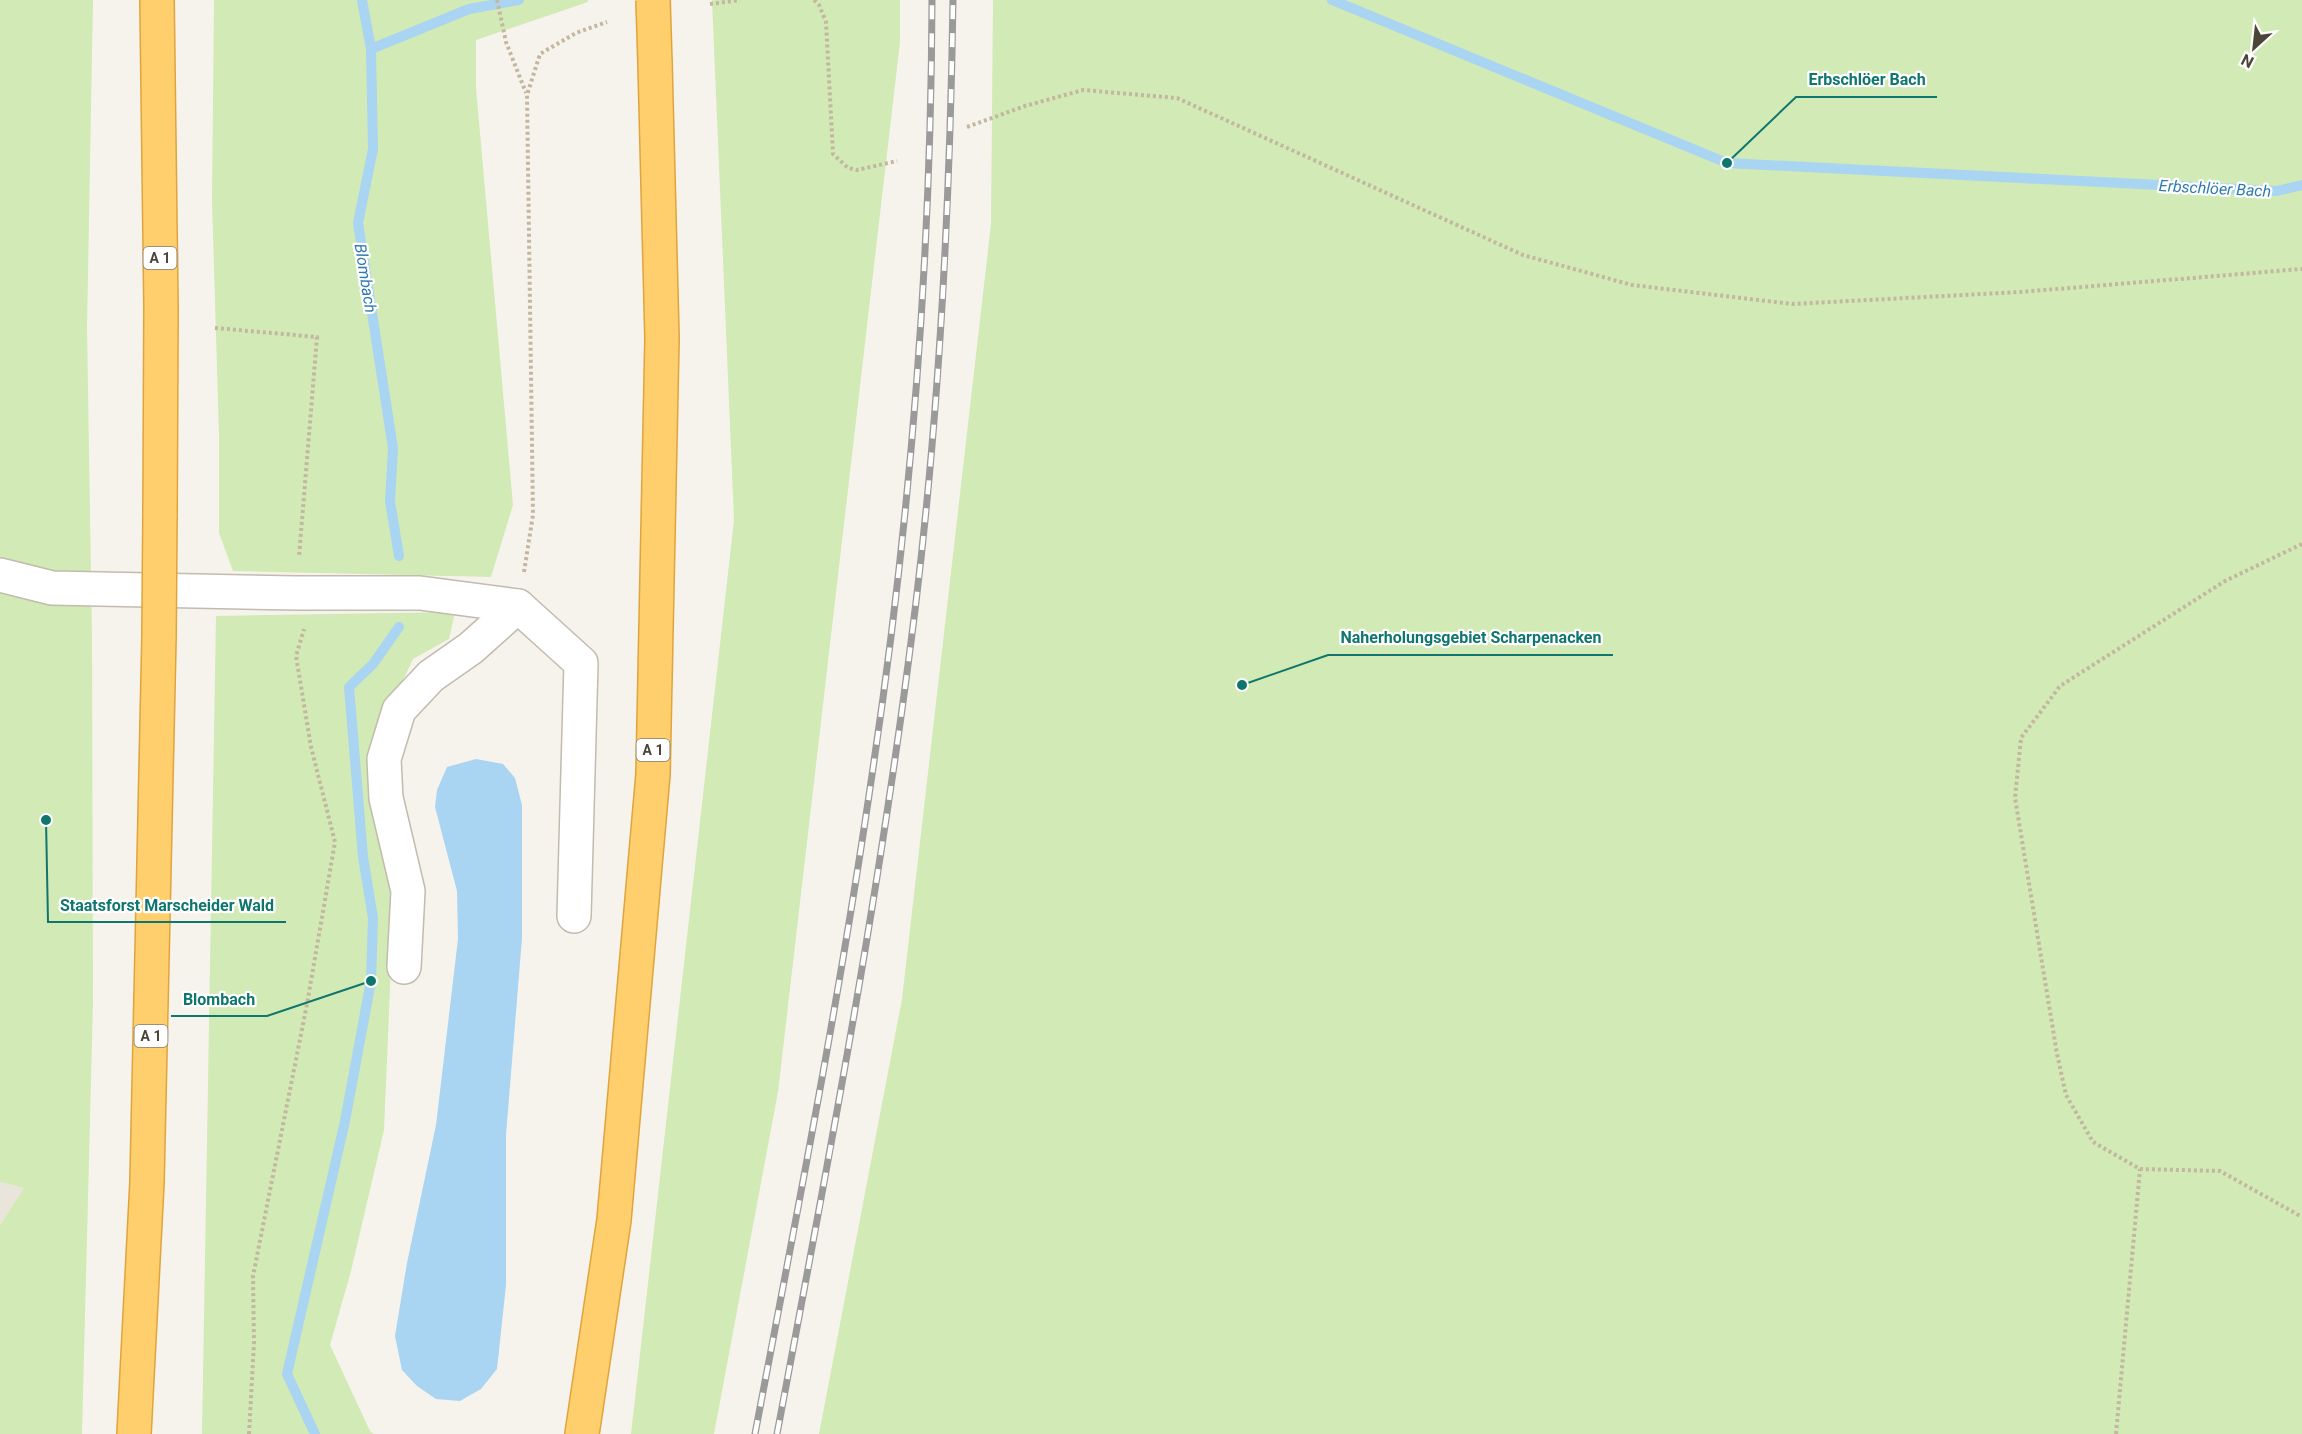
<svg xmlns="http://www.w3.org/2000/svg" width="2302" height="1434" font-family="Roboto,sans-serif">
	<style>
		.residential { fill: #eae5da }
		.green { fill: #d2eab5 }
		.water { fill: #a9d4f2 }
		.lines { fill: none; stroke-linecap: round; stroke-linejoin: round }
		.stream { stroke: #a9d4f2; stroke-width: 10 }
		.minor-casing { stroke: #c2bbae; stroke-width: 36 }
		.highway-casing { stroke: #e0a43c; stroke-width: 36 }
		.path { stroke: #c4b79f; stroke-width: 4; stroke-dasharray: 3 3; stroke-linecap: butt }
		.minor { stroke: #fff; stroke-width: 33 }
		.highway { stroke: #ffcf6e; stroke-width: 33 }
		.rail-casing { stroke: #9a9a9a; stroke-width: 7 }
		.rail { stroke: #fff; stroke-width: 4.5; stroke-dasharray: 14; stroke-linecap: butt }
		.highway-bridge-casing { stroke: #e0a43c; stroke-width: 36; stroke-linecap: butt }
		.highway-bridge { stroke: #ffcf6e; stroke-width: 33 }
		.labels { text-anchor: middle; stroke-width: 4.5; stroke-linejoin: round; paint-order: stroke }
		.shield { fill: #fff; stroke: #817c74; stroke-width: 1.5 }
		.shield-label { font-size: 14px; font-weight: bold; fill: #4b4439 }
		.water-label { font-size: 16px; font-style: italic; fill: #2e7ab2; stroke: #fff }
		.leader { fill: none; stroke: #0f766e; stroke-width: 2 }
		.callout-dot { fill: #0f766e; stroke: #fff; stroke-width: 2 }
		.callout-label { font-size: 16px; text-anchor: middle; font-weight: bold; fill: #0f766e; stroke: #fff; stroke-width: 4.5; stroke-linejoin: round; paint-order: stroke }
	</style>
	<rect width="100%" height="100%" fill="#f6f3ec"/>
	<polygon class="residential" points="0,1182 24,1188 0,1225"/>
	<g class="green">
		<polygon points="0,0 93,0 87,328 92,637 93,1002 82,1434 0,1434 0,1225 24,1188 0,1182"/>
		<polygon points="214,0 588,0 588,2 476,40 476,88 513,505 491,577 233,571 219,533 219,435 212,201"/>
		<polygon points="712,0 900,0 900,42 778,1092 714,1434 631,1434 734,520"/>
		<polygon points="993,0 2302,0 2302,1434 819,1434 902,999 991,224"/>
		<polygon points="455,612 449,639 413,659 374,741 395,873 384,1130 351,1271 330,1345 370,1431 374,1434 202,1434 216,616"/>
	</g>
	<polygon class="water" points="476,759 503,764 515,778 522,805 522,938 506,1135 506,1285 497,1369 481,1389 460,1401 436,1399 417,1386 402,1370 395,1336 407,1263 436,1125 458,939 457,891 435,807 437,790 447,767"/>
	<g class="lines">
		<g class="stream">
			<polyline points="362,0 371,49 373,149 358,223 393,448 390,501 399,556"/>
			<polyline points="1332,0 1727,163 2277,191 2302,185"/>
			<polyline points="371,49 469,9 519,0"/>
			<polyline points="315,1434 287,1374 345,1121 371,981 373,918 363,857 349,687 373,664 399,627"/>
		</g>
		<defs>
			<g id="minor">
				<polyline points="0,575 52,588 296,593 420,593 518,606 581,663 574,916"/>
				<polyline points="404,967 408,891 386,798 384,759 399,710 431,676 471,648 518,606"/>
			</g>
			<g id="highway">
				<polyline points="157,0 161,308 160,516"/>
				<polyline points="134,1434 147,1182 159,637"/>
				<polyline points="582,1434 614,1220 653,774 662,338 655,63"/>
			</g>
		</defs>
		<use href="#minor" class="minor-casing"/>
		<use href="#highway" class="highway-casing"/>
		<g class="path">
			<polyline points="497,0 506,42 526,93"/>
			<polyline points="814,0 819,5 826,22 833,154 848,168 857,170 897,161"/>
			<polyline points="710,4 740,0"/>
			<polyline points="967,127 1025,106 1083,90 1177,98 1523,255 1632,285 1792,304 2020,292 2302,269"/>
			<polyline points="215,328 317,337 299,557"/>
			<polyline points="2302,544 2225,581 2060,686 2021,738 2015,798 2057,1054 2066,1095 2093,1142 2140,1169 2220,1171 2302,1217"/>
			<polyline points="524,572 533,515 527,95 540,54 576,33 607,22"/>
			<polyline points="249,1434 254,1343 253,1276 307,1004 335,842 311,747 296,656 304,629"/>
			<polyline points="2116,1434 2140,1169"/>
		</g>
		<use href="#minor" class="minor"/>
		<use href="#highway" class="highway"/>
		<defs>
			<g id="rail">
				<path d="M755 1434C797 1213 841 991 873 768 911 514 931 257 932 0"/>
				<path d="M777 1434C829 1158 882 882 916 602 940 403 950 201 953 0"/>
			</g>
		</defs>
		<use href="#rail" class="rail-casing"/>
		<use href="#rail" class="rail"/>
		<defs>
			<g id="highway-bridge">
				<polyline points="653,0 655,63"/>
				<polyline points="159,637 160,516"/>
			</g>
		</defs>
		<use href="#highway-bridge" class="highway-bridge-casing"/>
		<use href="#highway-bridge" class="highway-bridge"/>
	</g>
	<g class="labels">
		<g class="shield">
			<rect x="143.5" y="247" width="33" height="22" rx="4.5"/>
			<rect x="636.5" y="739" width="33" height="22" rx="4.5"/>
			<rect x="134.5" y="1025" width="33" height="22" rx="4.5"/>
		</g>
		<g class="shield-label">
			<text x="160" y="263">A 1</text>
			<text x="653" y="755">A 1</text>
			<text x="151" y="1041">A 1</text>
		</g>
		<g class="water-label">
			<text transform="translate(2215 188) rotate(3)" y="6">Erbschlöer Bach</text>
			<text transform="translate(366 278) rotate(81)" y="6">Blombach</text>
		</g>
	</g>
	<path class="leader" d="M1727 163L1796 97H1937M1242 685L1328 655H1613M46 820L48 922H286M371 981L267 1016H171"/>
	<g class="callout-dot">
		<circle cx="1727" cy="163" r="6"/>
		<circle cx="1242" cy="685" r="6"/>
		<circle cx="46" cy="820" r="6"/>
		<circle cx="371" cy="981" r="6"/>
	</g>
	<g class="callout-label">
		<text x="1867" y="85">Erbschlöer Bach</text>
		<text x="1471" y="643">Naherholungsgebiet Scharpenacken</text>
		<text x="167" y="911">Staatsforst Marscheider Wald</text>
		<text x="219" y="1005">Blombach</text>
	</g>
	<g transform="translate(2254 48) rotate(207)" stroke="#ffffff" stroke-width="4.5" paint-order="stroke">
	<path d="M0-4.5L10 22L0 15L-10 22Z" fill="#4b4439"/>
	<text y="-9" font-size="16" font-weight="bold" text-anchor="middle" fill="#4b4439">N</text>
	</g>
</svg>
